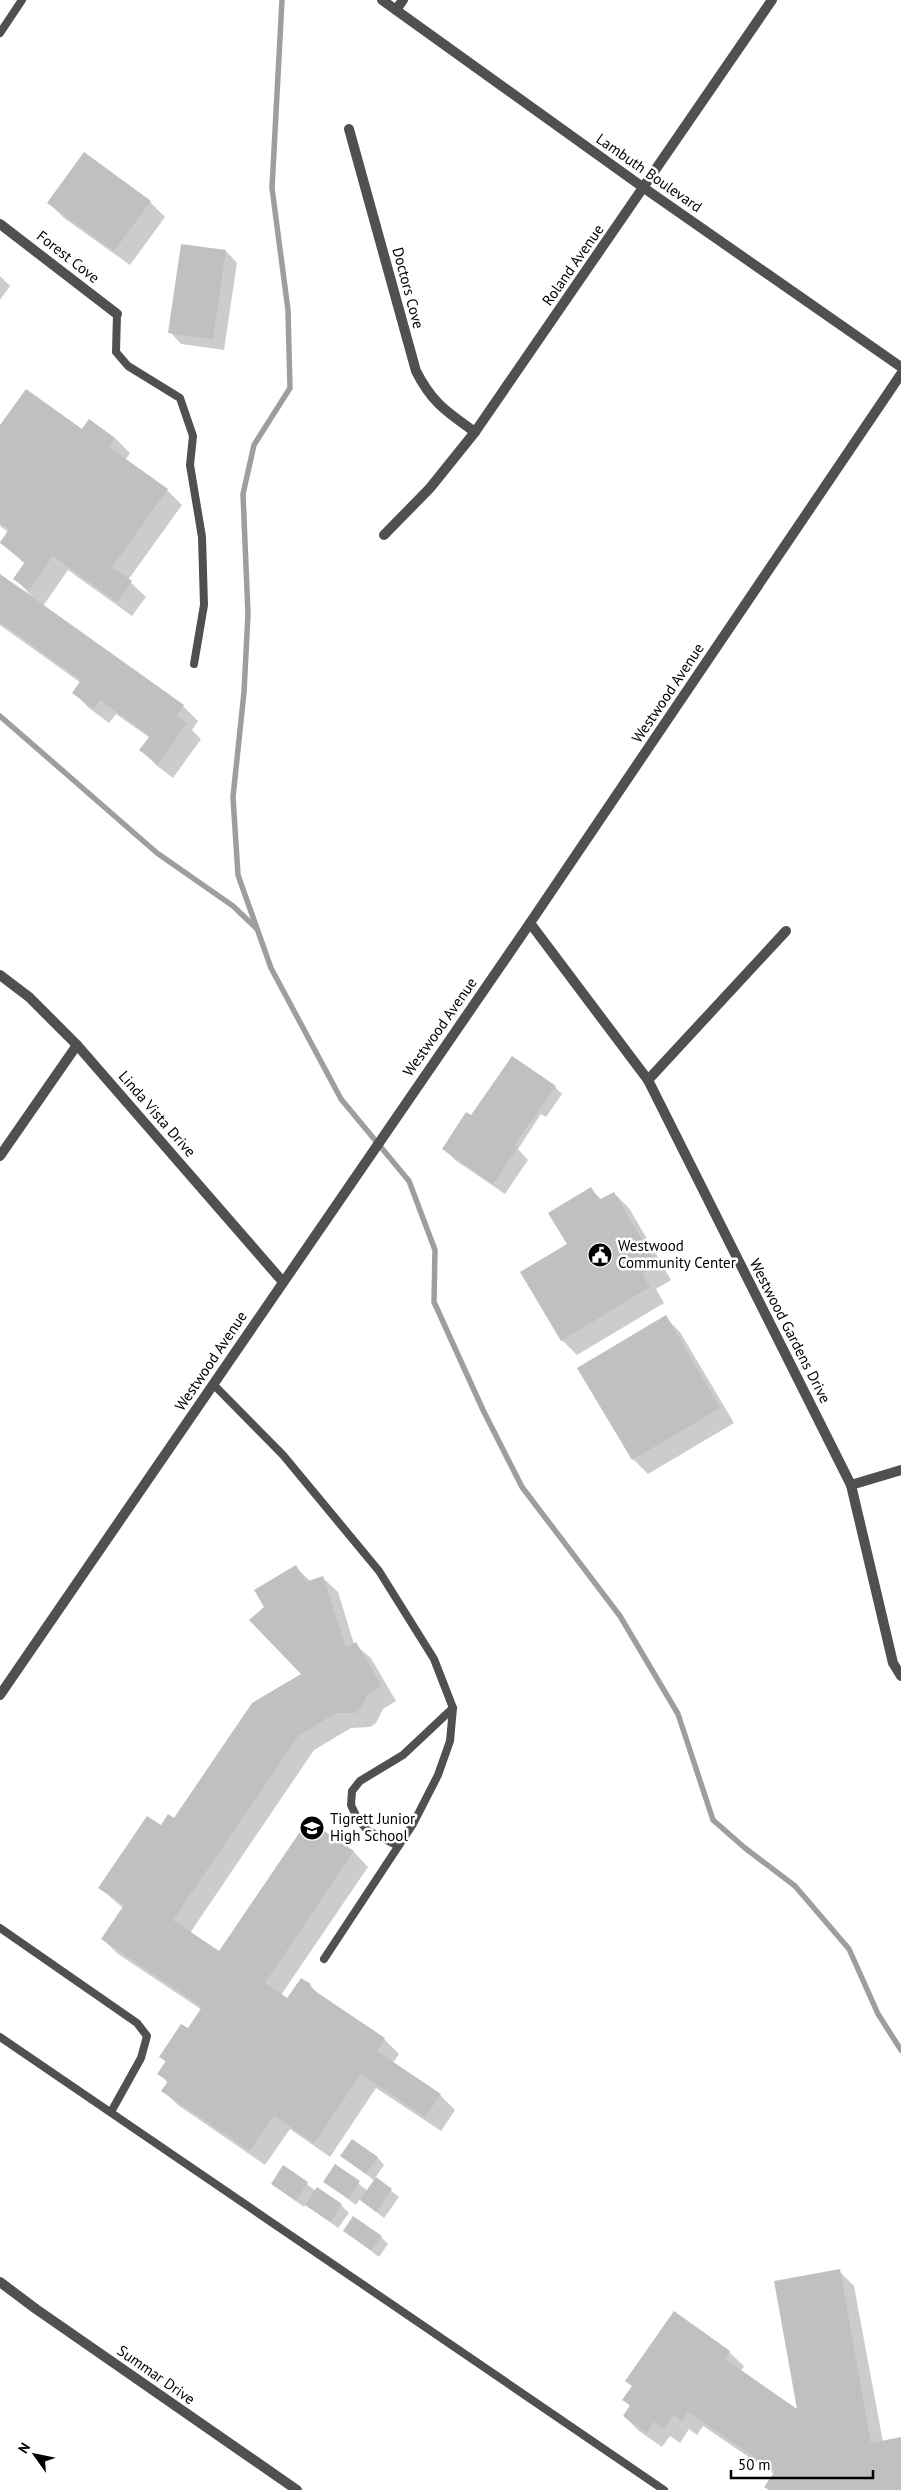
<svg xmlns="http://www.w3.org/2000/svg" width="901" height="2490" font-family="'PT Sans',sans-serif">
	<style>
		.shadow { fill: #0003 }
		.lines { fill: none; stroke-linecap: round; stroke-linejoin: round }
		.stream { stroke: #9e9e9e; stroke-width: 5.5 }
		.building { fill: #c0c0c0 }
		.service { stroke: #505050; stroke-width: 8 }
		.minor { stroke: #505050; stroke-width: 10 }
		.tertiary { stroke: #505050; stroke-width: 10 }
		.labels { text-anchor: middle; stroke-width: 5; stroke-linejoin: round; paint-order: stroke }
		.street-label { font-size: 15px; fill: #000; stroke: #fff }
		.poi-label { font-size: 15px; fill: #000; stroke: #fff; text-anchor: start }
	</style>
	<rect width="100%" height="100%" fill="#fff"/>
	<g class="shadow">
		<polygon points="150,202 165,217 130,265 64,218 49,203"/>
		<polygon points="226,251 237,263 224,350 181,344 170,332"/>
		<polygon points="0,276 10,286 0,300"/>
		<polygon points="0,427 82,430 115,438 130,453 125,460 167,490 182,505 128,580 146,597 132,616 68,570 43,606 183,706 198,721 192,730 201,739 173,778 156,765 141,750 150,738 116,714 109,723 89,708 74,693 81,683 0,625 0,575 31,595 15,579 25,564 0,542 8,532 0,526"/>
		<polygon points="555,1087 562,1094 546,1117 541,1114 518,1149 528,1160 505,1194 455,1160 443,1148 471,1117"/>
		<polygon points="591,1189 602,1200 614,1193 629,1208 671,1280 656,1289 664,1303 577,1355 562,1340 568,1245"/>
		<polygon points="665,1317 680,1332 734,1423 648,1474 633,1459"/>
		<polygon points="296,1567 311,1582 323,1578 338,1592 354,1644 371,1658 396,1701 383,1709 376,1723 370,1727 351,1728 314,1750 190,1933 219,1953 308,1821 354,1852 368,1867 281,1995 287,1999 310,1985 321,1997 384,2039 399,2054 393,2063 440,2095 455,2110 441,2131 376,2088 330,2157 290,2129 265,2165 178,2105 163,2091 168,2083 159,2073 166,2062 160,2057 188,2030 202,2010 118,1954 103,1939 124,1909 99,1887 161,1827 175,1820 303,1675 266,1607"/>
		<polygon points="342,2156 377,2157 384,2165 375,2178 399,2197 384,2218 360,2199 356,2205 325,2182 335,2166 368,2191 375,2181"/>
		<polygon points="284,2167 316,2191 317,2189 341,2205 349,2213 338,2228 306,2204 304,2207 272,2184"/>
		<polygon points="344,2231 381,2237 388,2244 379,2257"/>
		<polygon points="839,2271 854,2286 883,2442 901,2438 901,2490 769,2490 774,2474 703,2426 697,2435 689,2429 680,2443 670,2436 662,2447 639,2431 624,2416 631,2407 624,2400 633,2387 627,2381 729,2352 744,2366 741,2371 799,2411"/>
	</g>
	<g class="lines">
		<g class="stream">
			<polyline points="282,0 272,188 288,310 290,388 254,445 243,494 248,614 244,692 233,797 238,875 271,968 341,1099 409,1181 435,1250 434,1302 483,1410 522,1487 620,1616 678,1714 713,1820 745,1848 795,1886 849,1949 878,2014 901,2050"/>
			<polyline points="0,716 157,853 233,906 256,928"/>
		</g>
	</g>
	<g class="building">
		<polygon points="84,152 151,201 114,251 47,203"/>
		<polygon points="181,244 226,250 213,339 168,333"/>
		<polygon points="26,389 82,429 89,419 115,438 109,447 168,489 112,567 132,581 117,602 53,556 29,590 13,579 25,562 0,543 9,529 0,523 0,425"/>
		<polygon points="0,574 184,705 177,716 187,723 158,764 139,750 150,736 100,700 94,709 72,693 81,680 0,622"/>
		<polygon points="512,1056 556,1086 515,1145 518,1147 493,1184 442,1149 466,1112 471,1115"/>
		<polygon points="591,1187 599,1200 614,1192 657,1265 642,1274 650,1287 561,1341 520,1272 567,1244 548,1213"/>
		<polygon points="666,1315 720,1408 632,1460 577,1368"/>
		<polygon points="296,1565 306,1582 323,1576 346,1648 356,1642 382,1686 368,1694 361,1708 355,1713 336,1713 299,1735 173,1920 219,1951 308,1820 354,1851 265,1983 287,1998 301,1978 311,1984 309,1987 385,2038 377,2051 441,2094 425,2117 361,2074 314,2143 274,2115 250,2151 161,2091 168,2081 157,2074 166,2061 159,2057 181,2024 188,2028 202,2007 101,1939 124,1905 98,1888 147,1816 161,1825 168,1814 174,1818 252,1703 301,1674 249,1620 264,1607 254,1590"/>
		<polygon points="352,2139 378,2157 366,2174 340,2156"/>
		<polygon points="335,2164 360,2181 349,2199 323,2182"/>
		<polygon points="283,2165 308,2182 296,2201 271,2184"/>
		<polygon points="376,2177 392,2189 376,2212 360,2200"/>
		<polygon points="317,2187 342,2204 330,2222 305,2205"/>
		<polygon points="353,2216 382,2236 371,2250 343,2231"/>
		<polygon points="840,2269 871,2443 901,2437 901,2490 769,2490 764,2487 775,2471 688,2412 682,2421 674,2415 664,2429 654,2422 647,2433 623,2416 630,2405 622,2400 632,2386 625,2381 674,2311 730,2351 725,2359 797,2409 774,2281"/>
	</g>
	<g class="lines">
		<g class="service">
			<polyline points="0,33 22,0"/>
			<polyline points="117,314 116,352 128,366 180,398 193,436 190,465 202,537 204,605 194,664"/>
			<polyline points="213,1384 283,1455 379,1571 434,1659 453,1708 450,1741 438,1775 413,1824 324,1959"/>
			<polyline points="398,1846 367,1830 357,1818 351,1805 352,1791 360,1781 403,1755 453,1708"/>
			<polyline points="0,1928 137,2023 147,2036 141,2058 111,2112"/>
			<polyline points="0,2037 664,2490"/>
		</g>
		<g class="minor">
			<polyline points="396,10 403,0"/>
			<path d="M349 129 416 371C432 403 447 412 475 432"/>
			<polyline points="0,224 117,314"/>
			<polyline points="384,535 430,488 475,432 772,0"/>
			<polyline points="530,923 648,1080 851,1485 893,1663 901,1676"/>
			<polyline points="0,975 29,997 77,1045 283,1282"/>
			<polyline points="648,1080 786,931"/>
			<polyline points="0,1156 77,1045"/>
			<polyline points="851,1485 901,1470"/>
			<polyline points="0,1695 530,923 901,374"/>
			<polyline points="0,2282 36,2309 297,2490"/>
		</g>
		<polyline class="tertiary" points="382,0 644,188 901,367"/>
	</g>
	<defs>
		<symbol id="civic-disc" viewBox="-11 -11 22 22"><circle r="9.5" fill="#000" stroke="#fff"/><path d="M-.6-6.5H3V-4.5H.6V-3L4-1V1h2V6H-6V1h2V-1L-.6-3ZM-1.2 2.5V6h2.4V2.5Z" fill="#fff"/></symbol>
		<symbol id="school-disc" viewBox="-11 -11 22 22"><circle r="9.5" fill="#000" stroke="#fff"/><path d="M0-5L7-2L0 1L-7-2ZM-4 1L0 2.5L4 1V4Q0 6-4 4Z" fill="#fff"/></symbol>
	</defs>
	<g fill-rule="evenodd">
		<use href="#civic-disc" x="586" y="1241" width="28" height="28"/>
		<use href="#school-disc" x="298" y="1814" width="28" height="28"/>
	</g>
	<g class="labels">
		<g class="street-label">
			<text transform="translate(649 173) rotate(35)" y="5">Lambuth Boulevard</text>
			<text transform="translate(68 257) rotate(38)" y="5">Forest Cove</text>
			<text transform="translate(573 265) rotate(-55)" y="5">Roland Avenue</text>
			<text transform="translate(408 288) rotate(75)" y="5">Doctors Cove</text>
			<text transform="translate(668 693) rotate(-56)" y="5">Westwood Avenue</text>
			<text transform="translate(440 1027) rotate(-55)" y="5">Westwood Avenue</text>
			<text transform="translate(157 1114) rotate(49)" y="5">Linda Vista Drive</text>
			<text transform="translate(790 1331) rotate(63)" y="5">Westwood Gardens Drive</text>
			<text transform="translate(211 1361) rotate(-56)" y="5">Westwood Avenue</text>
			<text transform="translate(156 2375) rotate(35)" y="5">Summar Drive</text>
		</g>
		<g class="poi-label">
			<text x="618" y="1251">Westwood<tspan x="618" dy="17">Community Center</tspan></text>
			<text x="330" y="1824">Tigrett Junior<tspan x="330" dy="17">High School</tspan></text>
		</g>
	</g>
	<g transform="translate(35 2455) rotate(303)" stroke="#ffffff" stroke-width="4" paint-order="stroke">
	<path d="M0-4L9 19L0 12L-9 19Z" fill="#000000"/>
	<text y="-8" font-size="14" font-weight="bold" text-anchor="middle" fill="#000000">N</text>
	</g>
	<path d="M731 2470v8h142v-8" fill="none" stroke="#000000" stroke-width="2.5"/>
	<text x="738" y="2470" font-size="15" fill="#000000" stroke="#ffffff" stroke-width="4" paint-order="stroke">50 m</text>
</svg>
